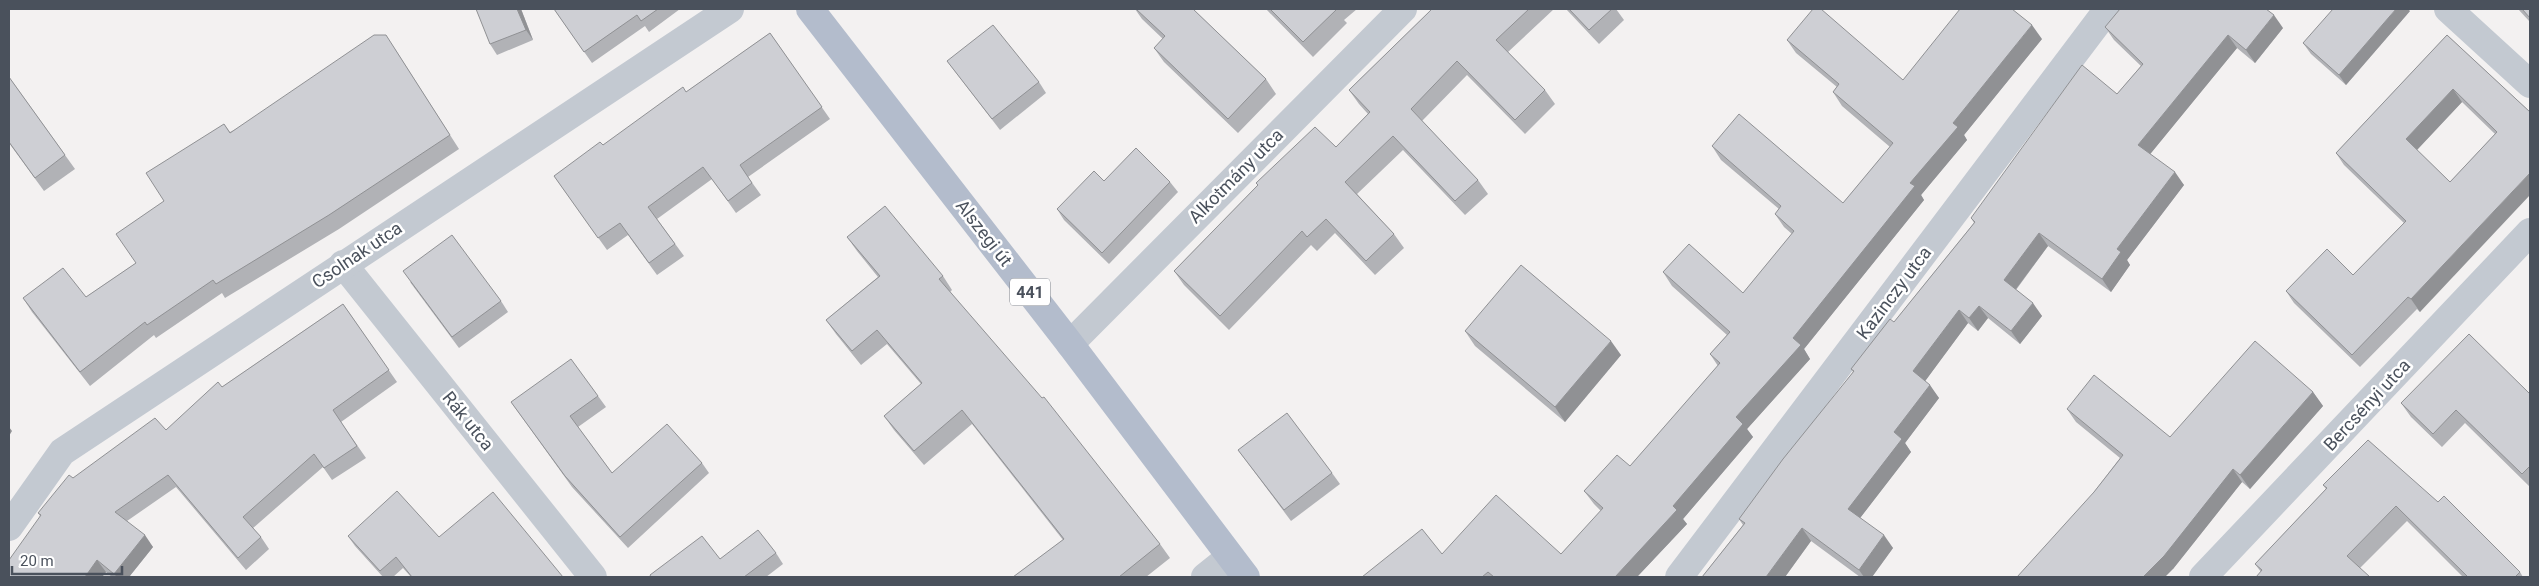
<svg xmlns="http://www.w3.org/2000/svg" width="2539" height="586" font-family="Roboto,sans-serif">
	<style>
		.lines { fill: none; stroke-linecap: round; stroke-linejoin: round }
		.minor { stroke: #c3c9d1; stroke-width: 28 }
		.major { stroke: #b3bccc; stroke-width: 28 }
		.wall { fill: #b1b2b6; fill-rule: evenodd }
		.shaded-wall { fill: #909194 }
		.building { fill: #cecfd4; stroke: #909194; fill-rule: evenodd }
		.labels { text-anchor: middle; stroke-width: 5; stroke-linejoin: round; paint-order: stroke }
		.shield { fill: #fff; stroke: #80858d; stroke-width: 1 }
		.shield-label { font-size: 16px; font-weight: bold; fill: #4a515c }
		.street-label { font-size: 18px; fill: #4a515c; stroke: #fff }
	</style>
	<rect width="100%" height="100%" fill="#f3f1f1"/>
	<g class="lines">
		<g class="minor">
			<polyline points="2448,9 2530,84"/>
			<polyline points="343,264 593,577"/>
			<polyline points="1070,344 1403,9"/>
			<polyline points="9,527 62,452 730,9"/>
			<polyline points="1205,577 1230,557"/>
			<polyline points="1679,577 2108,9"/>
			<polyline points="2203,577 2530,232"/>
		</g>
		<polyline class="major" points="810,9 1070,344 1246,577"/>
	</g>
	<g class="wall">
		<polygon points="521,9 533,40 497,55 490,44"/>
		<polygon points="554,9 680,9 649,32 645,26 592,63"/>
		<polygon points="1135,9 1193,9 1266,79 1276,94 1238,133 1164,62 1154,48 1163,39 1142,19"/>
		<polygon points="1266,9 1357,9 1344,20 1347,23 1313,57"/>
		<polygon points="1432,9 1554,9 1508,52 1545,90 1555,104 1525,134 1467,75 1422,121 1478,180 1488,194 1465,215 1403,150 1357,194 1394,234 1404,248 1375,275 1335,233 1317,251 1311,245 1229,330 1184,285 1174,271 1258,185 1256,183 1336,147 1368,114 1359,104 1349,90"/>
		<polygon points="1566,9 1616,9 1624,20 1599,44"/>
		<polygon points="2518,9 2530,9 2530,22"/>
		<polygon points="2410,11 2346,85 2311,54 2303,43"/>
		<polygon points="2105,27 2283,28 2255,63 2237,48 2150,154 2184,185 2127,260 2130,265 2111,292 2048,246 2016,290 2042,316 2020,344 1988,318 1978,331 1968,323 1925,381 1939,398 1905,443 1911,452 1860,518 1893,548 1872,577 1860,577 1811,541 1785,577 1702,577 1743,525 1739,519 1853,372 1851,369 1894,322 1974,223 1971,218 2117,94 2141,66 2114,40"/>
		<polygon points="770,33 830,119 748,177 761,195 736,213 712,179 657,219 684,256 657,275 628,235 607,250 554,176 686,92"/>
		<path d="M2447 35 2530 112 2420 312 2417 309 2360 367 2294 303 2286 291 2353 275 2404 223 2344 165 2336 153ZM2462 102 2495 134 2450 182 2417 150Z"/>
		<polygon points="2042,39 1964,135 1967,140 1921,195 1924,200 1804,349 1810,359 1747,429 1753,437 1683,519 1687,524 1637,577 1362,577 1442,554 1561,554 1601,511 1594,504 1584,491 1630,466 1718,366 1710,354 1727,335 1672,286 1663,272 1743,293 1792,234 1784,227 1775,214 1779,209 1721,160 1712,146 1843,203 1890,147 1842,106 1833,92 1837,87 1796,53 1787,40 1903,80"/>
		<polygon points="395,49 459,149 339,229 225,298 222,293 156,338 154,335 90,386 32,312 23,298 86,297 136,263 164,201 224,124 230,132"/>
		<polygon points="947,61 1039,82 1046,93 1000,130"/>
		<polygon points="9,77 75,169 44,191 9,143"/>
		<polygon points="1104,181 1170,182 1178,192 1109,264 1064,220 1057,209"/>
		<polygon points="847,237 943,276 952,290 950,292 1160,544 1170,558 1146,577 1013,577 1063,540 972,424 924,465 894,430 884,416 921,384 887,344 861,365 836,334 826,320 878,277 857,251"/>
		<polygon points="410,282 501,301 508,312 459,348"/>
		<polygon points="343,304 397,382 341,422 366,458 332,480 323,467 253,528 261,537 269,549 246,570 176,487 127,521 153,547 129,577 112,577 106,572 102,577 9,577 40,516 38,513 73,478 166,430 222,387"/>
		<polygon points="1465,331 1621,355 1565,422 1475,346"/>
		<polygon points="2313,392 2323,406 2250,489 2242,482 2173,569 2094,492 2120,458 2076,422 2067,409 2170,437"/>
		<polygon points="2530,394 2530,487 2465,423 2442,447 2411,417 2401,403"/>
		<polygon points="598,396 606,407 578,427 612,473 702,463 709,473 628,548 572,487 511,402"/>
		<polygon points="1238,450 1332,473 1340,484 1291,521"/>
		<polygon points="2323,485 2438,502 2520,572 2523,577 2463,577 2407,521 2360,568 2261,572 2255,564 2326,489"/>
		<polygon points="348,536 439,537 563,577 411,577 403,568 393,577 383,577 355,546"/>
		<polygon points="776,553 783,564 766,577 651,577 720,559"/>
	</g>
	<g class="shaded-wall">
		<polygon points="517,9 521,9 533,40 526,30"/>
		<polygon points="2396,9 2408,9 2410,11 2346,85 2339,75"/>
		<polygon points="2274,15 2283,28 2255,63 2246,50"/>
		<polygon points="2032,25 2042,39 1964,135 1967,140 1921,195 1924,200 1804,349 1810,359 1747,429 1753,437 1683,519 1687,524 1637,577 1615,577 1673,506 1793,338 1910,183 1953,123"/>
		<polygon points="2228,35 2237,48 2147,158 2138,145"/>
		<polygon points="2453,89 2462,102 2415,152 2406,139"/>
		<polygon points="2175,172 2184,185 2127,260 2130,265 2111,292 2102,279 2117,249"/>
		<polygon points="2530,173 2530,195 2420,312 2411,299"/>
		<polygon points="2039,233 2048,246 2013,293 2004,280"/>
		<polygon points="2033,303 2042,316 2020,344 2011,331"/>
		<polygon points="1979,306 1988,318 1978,331 1969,318"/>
		<polygon points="1959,310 1968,323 1923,384 1913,371"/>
		<polygon points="1611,341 1621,355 1565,422 1555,407"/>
		<polygon points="1930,385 1939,398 1905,443 1911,452 1857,522 1848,509 1894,432"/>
		<polygon points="2313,392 2323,406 2250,489 2240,475"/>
		<polygon points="9,427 12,431 9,436"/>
		<polygon points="2233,469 2242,482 2173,569 2165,577 2143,577"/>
		<polygon points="1802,528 1811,541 1785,577 1766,577"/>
		<polygon points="145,535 153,547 129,577 117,577 114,574"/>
		<polygon points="1884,535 1893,548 1872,577 1864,577 1859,570"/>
		<polygon points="97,560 106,572 102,577 85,577"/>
	</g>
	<g class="building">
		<polygon points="476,9 517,9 526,30 490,44"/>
		<polygon points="554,9 658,9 641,21 637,15 584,52"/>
		<polygon points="1136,9 1193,9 1266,79 1228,119 1154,48 1165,36"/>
		<polygon points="1270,9 1337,9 1303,42"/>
		<polygon points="1432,9 1529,9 1496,40 1545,90 1515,120 1457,61 1411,109 1478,180 1455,201 1393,136 1345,182 1394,234 1366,261 1326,219 1307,237 1302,231 1220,316 1174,271 1258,185 1256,183 1315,127 1336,147 1370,112 1349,90"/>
		<polygon points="1569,9 1612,9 1589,30"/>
		<polygon points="1813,9 1821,9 1903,80 1960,9 2012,9 2032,25 1953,123 1958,127 1910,183 1915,186 1793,338 1801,345 1736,417 1743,424 1673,506 1677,510 1615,577 1494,577 1488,572 1482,577 1362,577 1422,529 1442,554 1496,495 1561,554 1603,508 1584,491 1617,455 1630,466 1720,363 1710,354 1730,332 1663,272 1689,244 1743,293 1794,231 1775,214 1781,206 1712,146 1739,114 1843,203 1893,143 1833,92 1839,84 1787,40"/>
		<polygon points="2120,9 2266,9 2274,15 2246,50 2228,35 2138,145 2175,172 2117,249 2121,252 2102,279 2039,233 2004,280 2033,303 2011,331 1979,306 1969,318 1959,310 1913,371 1930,385 1894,432 1902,439 1848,509 1884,535 1859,570 1802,528 1766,577 1702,577 1745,523 1739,519 1783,459 1854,371 1851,369 1890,319 1894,322 1975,222 1971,218 2082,65 2117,94 2143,64 2105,27"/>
		<polygon points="2333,9 2396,9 2339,75 2303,43"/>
		<polygon points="2522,9 2530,9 2530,18"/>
		<polygon points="993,25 1039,82 992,119 947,61"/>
		<polygon points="770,33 822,107 740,165 752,183 728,201 703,167 648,207 675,244 649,263 620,223 598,238 554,176 600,142 603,145 683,87 686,92"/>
		<polygon points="374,35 386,35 450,135 329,215 216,284 213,280 147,325 145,322 80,372 23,298 63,268 86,297 136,263 116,234 164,201 146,173 224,124 230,133"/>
		<path d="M2447 35 2530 112V173L2411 299 2408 297 2352 355 2286 291 2327 249 2353 275 2406 221 2336 153ZM2453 89 2497 132 2450 182 2406 139Z"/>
		<polygon points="9,77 65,155 35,178 9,142"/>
		<polygon points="1136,148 1170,182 1102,253 1057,209 1094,171 1104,181"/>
		<polygon points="885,206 943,276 939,279 1042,398 1044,397 1160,544 1119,577 1013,577 1064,539 962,410 914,451 884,416 922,383 877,330 852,351 826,320 880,276 847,237"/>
		<polygon points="452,235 501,301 452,337 403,271"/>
		<polygon points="1521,265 1611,341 1555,407 1465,331"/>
		<polygon points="343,304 389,370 333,410 357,446 324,468 314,454 243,517 261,537 238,558 168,475 115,512 145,535 114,574 97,560 85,577 9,577 9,560 41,515 38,513 69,475 73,478 155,418 166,430 218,382 222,387"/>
		<polygon points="2469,334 2530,394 2530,466 2522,474 2456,410 2433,434 2401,403"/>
		<polygon points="2255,341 2313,392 2240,475 2233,469 2164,556 2143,577 2017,577 2094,492 2123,455 2067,409 2094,375 2170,437"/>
		<polygon points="571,359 598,396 570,416 612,473 667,424 702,463 620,537 565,476 511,402"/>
		<polygon points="1287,413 1332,473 1284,510 1238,450"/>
		<polygon points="2368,440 2438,502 2444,496 2520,572 2515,577 2468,577 2396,506 2347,556 2370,577 2256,577 2262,570 2255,564 2327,488 2323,485"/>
		<polygon points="397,491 439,537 493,492 563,577 412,577 396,557 380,571 348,536"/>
		<polygon points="758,530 776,553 744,577 651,577 650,575 702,536 720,559"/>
	</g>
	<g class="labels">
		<rect class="shield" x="1010" y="278.5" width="40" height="27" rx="4"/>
		<g class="shield-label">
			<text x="1030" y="298">441</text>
		</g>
		<g class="street-label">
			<text transform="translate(1236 176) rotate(-45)" y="6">Alkotmány utca</text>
			<text transform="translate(984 233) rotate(52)" y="6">Alszegi út</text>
			<text transform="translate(357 255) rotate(-34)" y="6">Csolnak utca</text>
			<text transform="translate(1894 293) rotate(-53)" y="6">Kazinczy utca</text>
			<text transform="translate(2367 405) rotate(-47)" y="6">Bercsényi utca</text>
			<text transform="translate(468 421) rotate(51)" y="6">Rák utca</text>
		</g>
	</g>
	<rect width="2539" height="586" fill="none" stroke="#4a515c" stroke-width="20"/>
	<path d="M12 566v8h110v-8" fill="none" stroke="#4a515c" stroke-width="2.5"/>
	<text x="20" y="566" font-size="15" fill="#4a515c" stroke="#ffffff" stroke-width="4" paint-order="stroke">20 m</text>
</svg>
